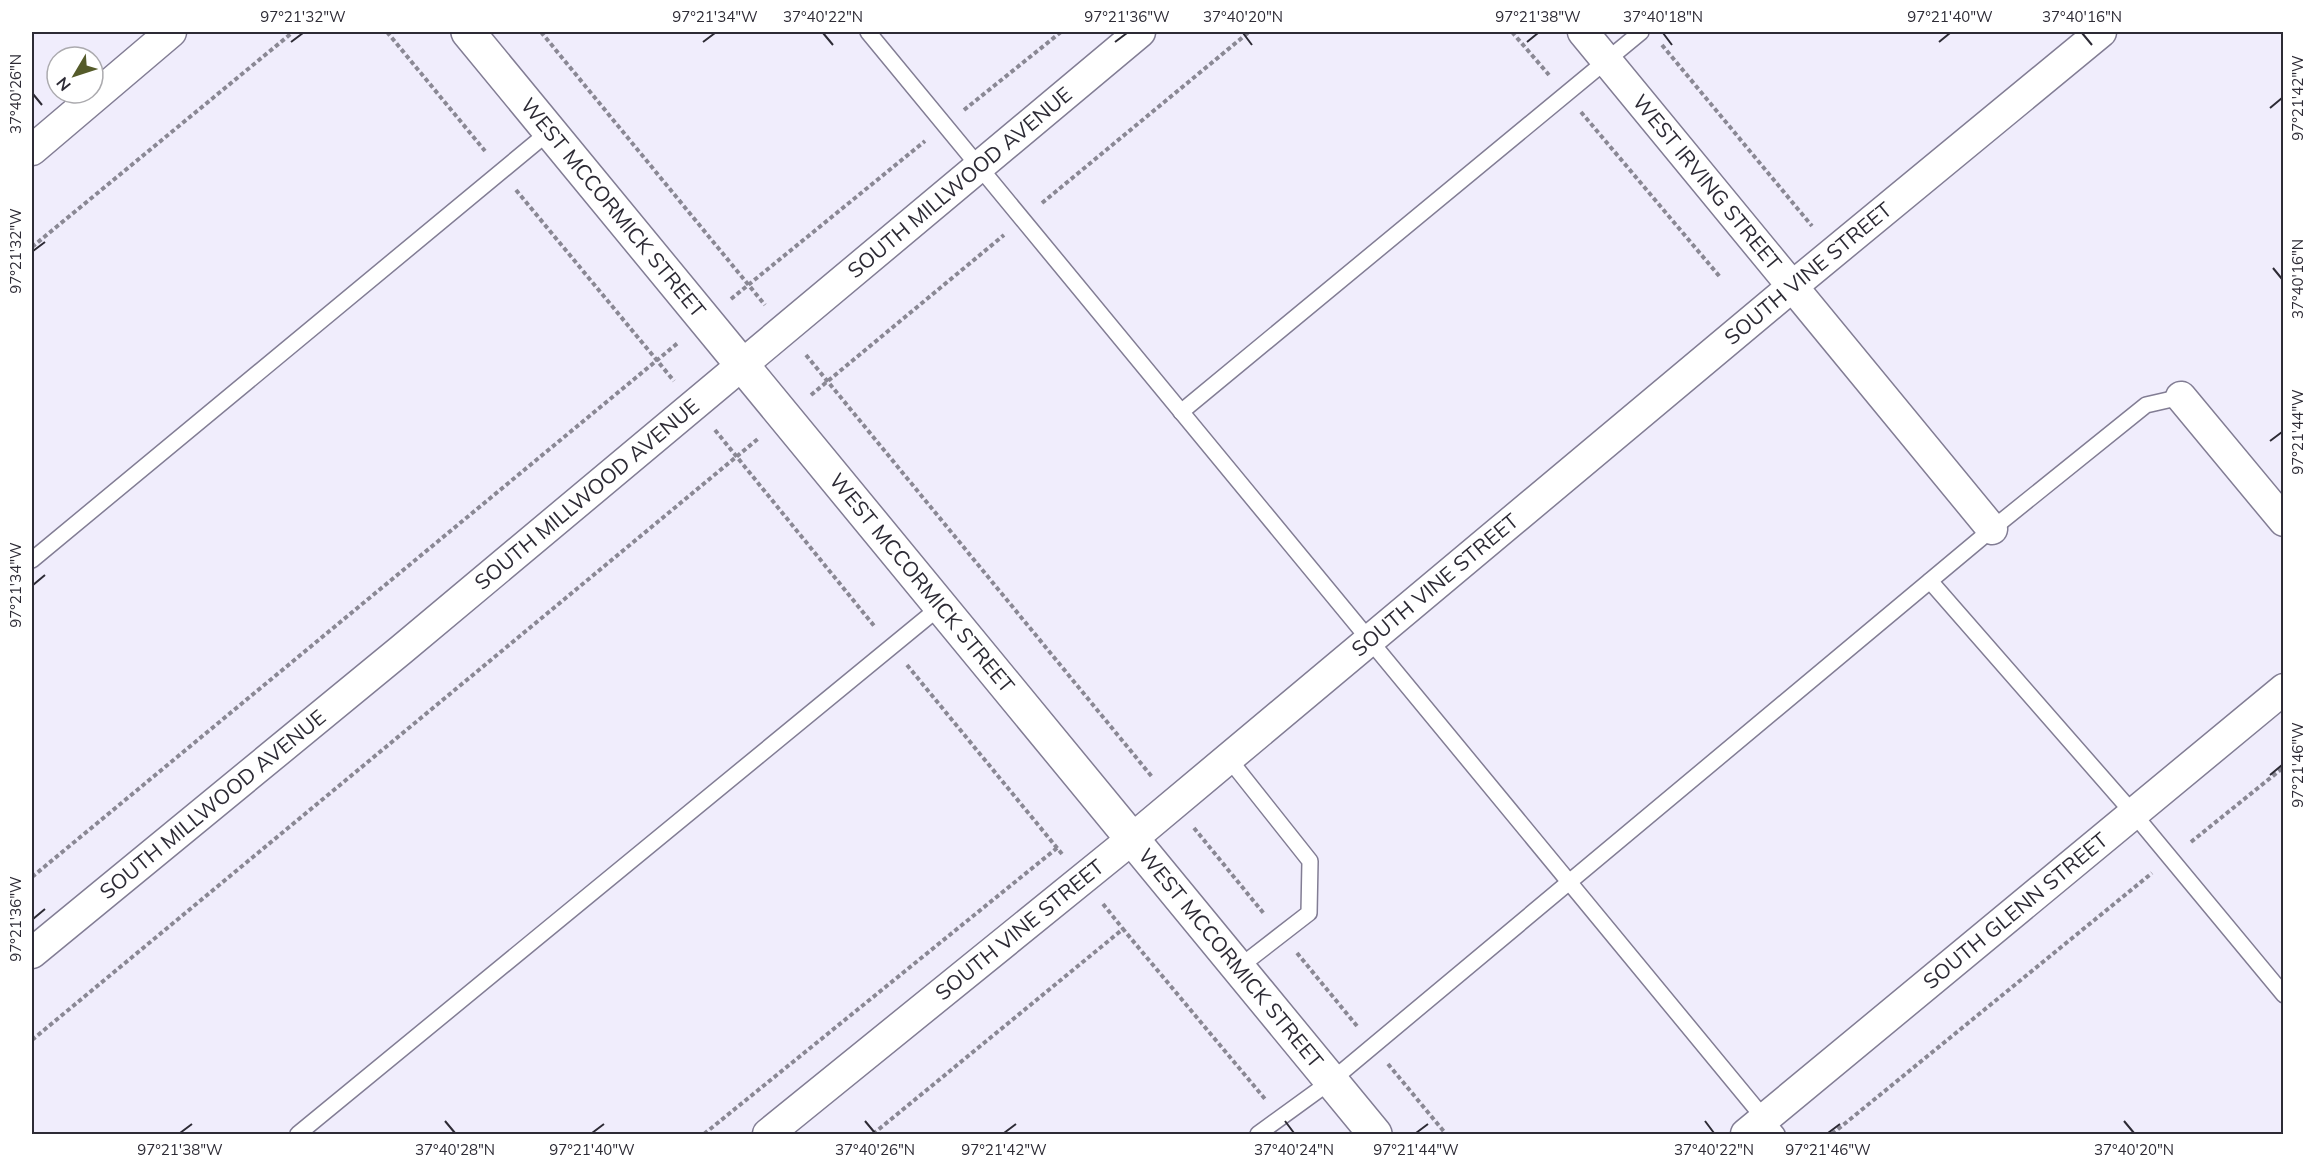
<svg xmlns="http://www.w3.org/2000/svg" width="2315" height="1166" font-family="Mulish,sans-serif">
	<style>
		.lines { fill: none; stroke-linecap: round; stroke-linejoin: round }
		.lane-casing { stroke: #827d94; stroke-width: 18 }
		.street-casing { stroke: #827d94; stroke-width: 33 }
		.secondary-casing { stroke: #827d94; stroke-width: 36 }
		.path { stroke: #8a8894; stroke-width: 4; stroke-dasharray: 4.5 3; stroke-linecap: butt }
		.lane { stroke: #fff; stroke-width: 15 }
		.street { stroke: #fff; stroke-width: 30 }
		.secondary { stroke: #fff; stroke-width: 33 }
		.ticks { fill: none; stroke: #2d2b35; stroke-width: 2 }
		.labels { text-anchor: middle; stroke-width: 4.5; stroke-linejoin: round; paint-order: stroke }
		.street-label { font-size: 21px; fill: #2d2b35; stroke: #fff }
		.neatline { fill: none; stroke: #2d2b35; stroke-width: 2 }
		.ticks-label { font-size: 15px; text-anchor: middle; fill: #2d2b35 }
	</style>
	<rect width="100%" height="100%" fill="#f0edfc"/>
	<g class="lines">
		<defs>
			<g id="lane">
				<polyline points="868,32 1777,1134"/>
				<polyline points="1181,412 1641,32"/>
				<polyline points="32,560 550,131"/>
				<polyline points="1930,581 2133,813 2284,995"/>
				<polyline points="1229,759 1310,861 1309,913 1238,968"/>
				<polyline points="298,1134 941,606"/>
				<polyline points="1258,1134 1331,1081 1992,529 2146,405 2181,397"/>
			</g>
			<g id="street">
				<path id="s1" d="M1583 32 1992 529"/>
				<polyline points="32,150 171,32"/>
				<polyline points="2181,397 2284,521"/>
				<path id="s2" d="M32 953 401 650 1140 32"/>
				<path id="s3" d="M768 1134 1132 839 1794 285 2101 32"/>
				<path id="s4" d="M1746 1134 2284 689"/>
			</g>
			<g id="secondary">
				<path id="s5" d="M468 32 1375 1134"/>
			</g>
		</defs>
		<use href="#lane" class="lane-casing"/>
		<use href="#street" class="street-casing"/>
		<use href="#secondary" class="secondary-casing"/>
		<g class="path">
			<polyline points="387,32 485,151"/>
			<polyline points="541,32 765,305"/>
			<polyline points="1512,32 1549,75"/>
			<polyline points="1662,45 1812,226"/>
			<polyline points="964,110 1061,32"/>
			<polyline points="1581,112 1720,277"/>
			<polyline points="516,190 674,381"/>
			<polyline points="1042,203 1249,32"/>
			<polyline points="32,247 293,32"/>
			<polyline points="731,299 925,141"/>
			<polyline points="806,355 1153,778"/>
			<polyline points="811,395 1004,235"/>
			<polyline points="715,430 875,627"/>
			<polyline points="907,665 1062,854"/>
			<polyline points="1194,828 1265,915"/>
			<polyline points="2191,842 2284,767"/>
			<polyline points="32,877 679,342"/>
			<polyline points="1103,904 1123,929"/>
			<polyline points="1297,953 1357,1026"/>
			<polyline points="32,1040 759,438"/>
			<polyline points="1388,1064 1446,1134"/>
			<polyline points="704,1134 1057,848"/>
			<polyline points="873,1134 1123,929 1265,1099"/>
			<polyline points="1832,1134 2152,873"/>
		</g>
		<use href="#lane" class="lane"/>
		<use href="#street" class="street"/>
		<use href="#secondary" class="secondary"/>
	</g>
	<path class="ticks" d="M823 33 833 45M1243 33 1252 45M1663 33 1672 45M2082 33 2092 45M291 42 303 33M703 42 715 33M1115 42 1127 33M1527 42 1538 33M1939 42 1950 33M33 94 42 105M2270 108 2282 98M33 251 45 242M2273 268 2282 279M2270 441 2282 432M33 585 45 575M2270 775 2282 765M33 919 45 909M445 1121 455 1133M865 1121 875 1133M1285 1121 1294 1133M1705 1121 1714 1133M2124 1121 2134 1133M180 1133 192 1124M592 1133 604 1124M1004 1133 1016 1124M1416 1133 1428 1124M1828 1133 1840 1124"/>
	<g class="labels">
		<g class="street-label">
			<text dy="7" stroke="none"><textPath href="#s2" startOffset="1206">SOUTH MILLWOOD AVENUE</textPath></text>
			<text dy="7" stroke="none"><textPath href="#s1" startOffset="195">WEST IRVING STREET</textPath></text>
			<text dy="7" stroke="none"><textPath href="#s5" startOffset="228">WEST MCCORMICK STREET</textPath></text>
			<text dy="7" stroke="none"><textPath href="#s3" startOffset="1350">SOUTH VINE STREET</textPath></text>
			<text dy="7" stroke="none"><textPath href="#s2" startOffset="720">SOUTH MILLWOOD AVENUE</textPath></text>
			<text dy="7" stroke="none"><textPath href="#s5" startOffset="714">WEST MCCORMICK STREET</textPath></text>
			<text dy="7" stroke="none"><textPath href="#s3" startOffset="864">SOUTH VINE STREET</textPath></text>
			<text dy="7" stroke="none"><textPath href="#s2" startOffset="234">SOUTH MILLWOOD AVENUE</textPath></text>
			<text dy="7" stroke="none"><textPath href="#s4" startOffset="350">SOUTH GLENN STREET</textPath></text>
			<text dy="7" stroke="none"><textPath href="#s3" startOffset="324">SOUTH VINE STREET</textPath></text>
			<text dy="7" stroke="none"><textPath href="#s5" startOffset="1200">WEST MCCORMICK STREET</textPath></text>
		</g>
	</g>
	<rect width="2315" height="1166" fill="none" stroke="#ffffff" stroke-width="66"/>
	<g transform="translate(75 75) rotate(231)"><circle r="28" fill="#ffffff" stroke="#abaaae" stroke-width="1.5"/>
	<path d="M0-4.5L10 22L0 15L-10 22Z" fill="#555b2a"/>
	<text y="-9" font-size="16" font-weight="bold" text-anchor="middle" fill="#2d2b35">N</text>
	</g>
	<rect x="33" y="33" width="2249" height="1100" class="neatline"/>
	<g class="ticks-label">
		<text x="303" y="22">97°21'32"W</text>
		<text x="715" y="22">97°21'34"W</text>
		<text x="823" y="22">37°40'22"N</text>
		<text x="1127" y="22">97°21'36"W</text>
		<text x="1243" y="22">37°40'20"N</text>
		<text x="1538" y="22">97°21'38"W</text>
		<text x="1663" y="22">37°40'18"N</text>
		<text x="1950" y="22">97°21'40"W</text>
		<text x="2082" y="22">37°40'16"N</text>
		<text transform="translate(16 94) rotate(-90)" y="5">37°40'26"N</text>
		<text transform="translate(2298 98) rotate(-90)" y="5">97°21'42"W</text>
		<text transform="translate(16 251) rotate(-90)" y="5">97°21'32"W</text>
		<text transform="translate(2298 279) rotate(-90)" y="5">37°40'16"N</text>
		<text transform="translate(2298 432) rotate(-90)" y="5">97°21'44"W</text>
		<text transform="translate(16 585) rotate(-90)" y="5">97°21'34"W</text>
		<text transform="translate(2298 765) rotate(-90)" y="5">97°21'46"W</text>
		<text transform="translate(16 919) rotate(-90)" y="5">97°21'36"W</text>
		<text x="180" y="1155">97°21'38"W</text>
		<text x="455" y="1155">37°40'28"N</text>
		<text x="592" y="1155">97°21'40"W</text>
		<text x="875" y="1155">37°40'26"N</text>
		<text x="1004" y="1155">97°21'42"W</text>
		<text x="1294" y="1155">37°40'24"N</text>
		<text x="1416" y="1155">97°21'44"W</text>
		<text x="1714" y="1155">37°40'22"N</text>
		<text x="1828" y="1155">97°21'46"W</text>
		<text x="2134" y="1155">37°40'20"N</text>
	</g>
</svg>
